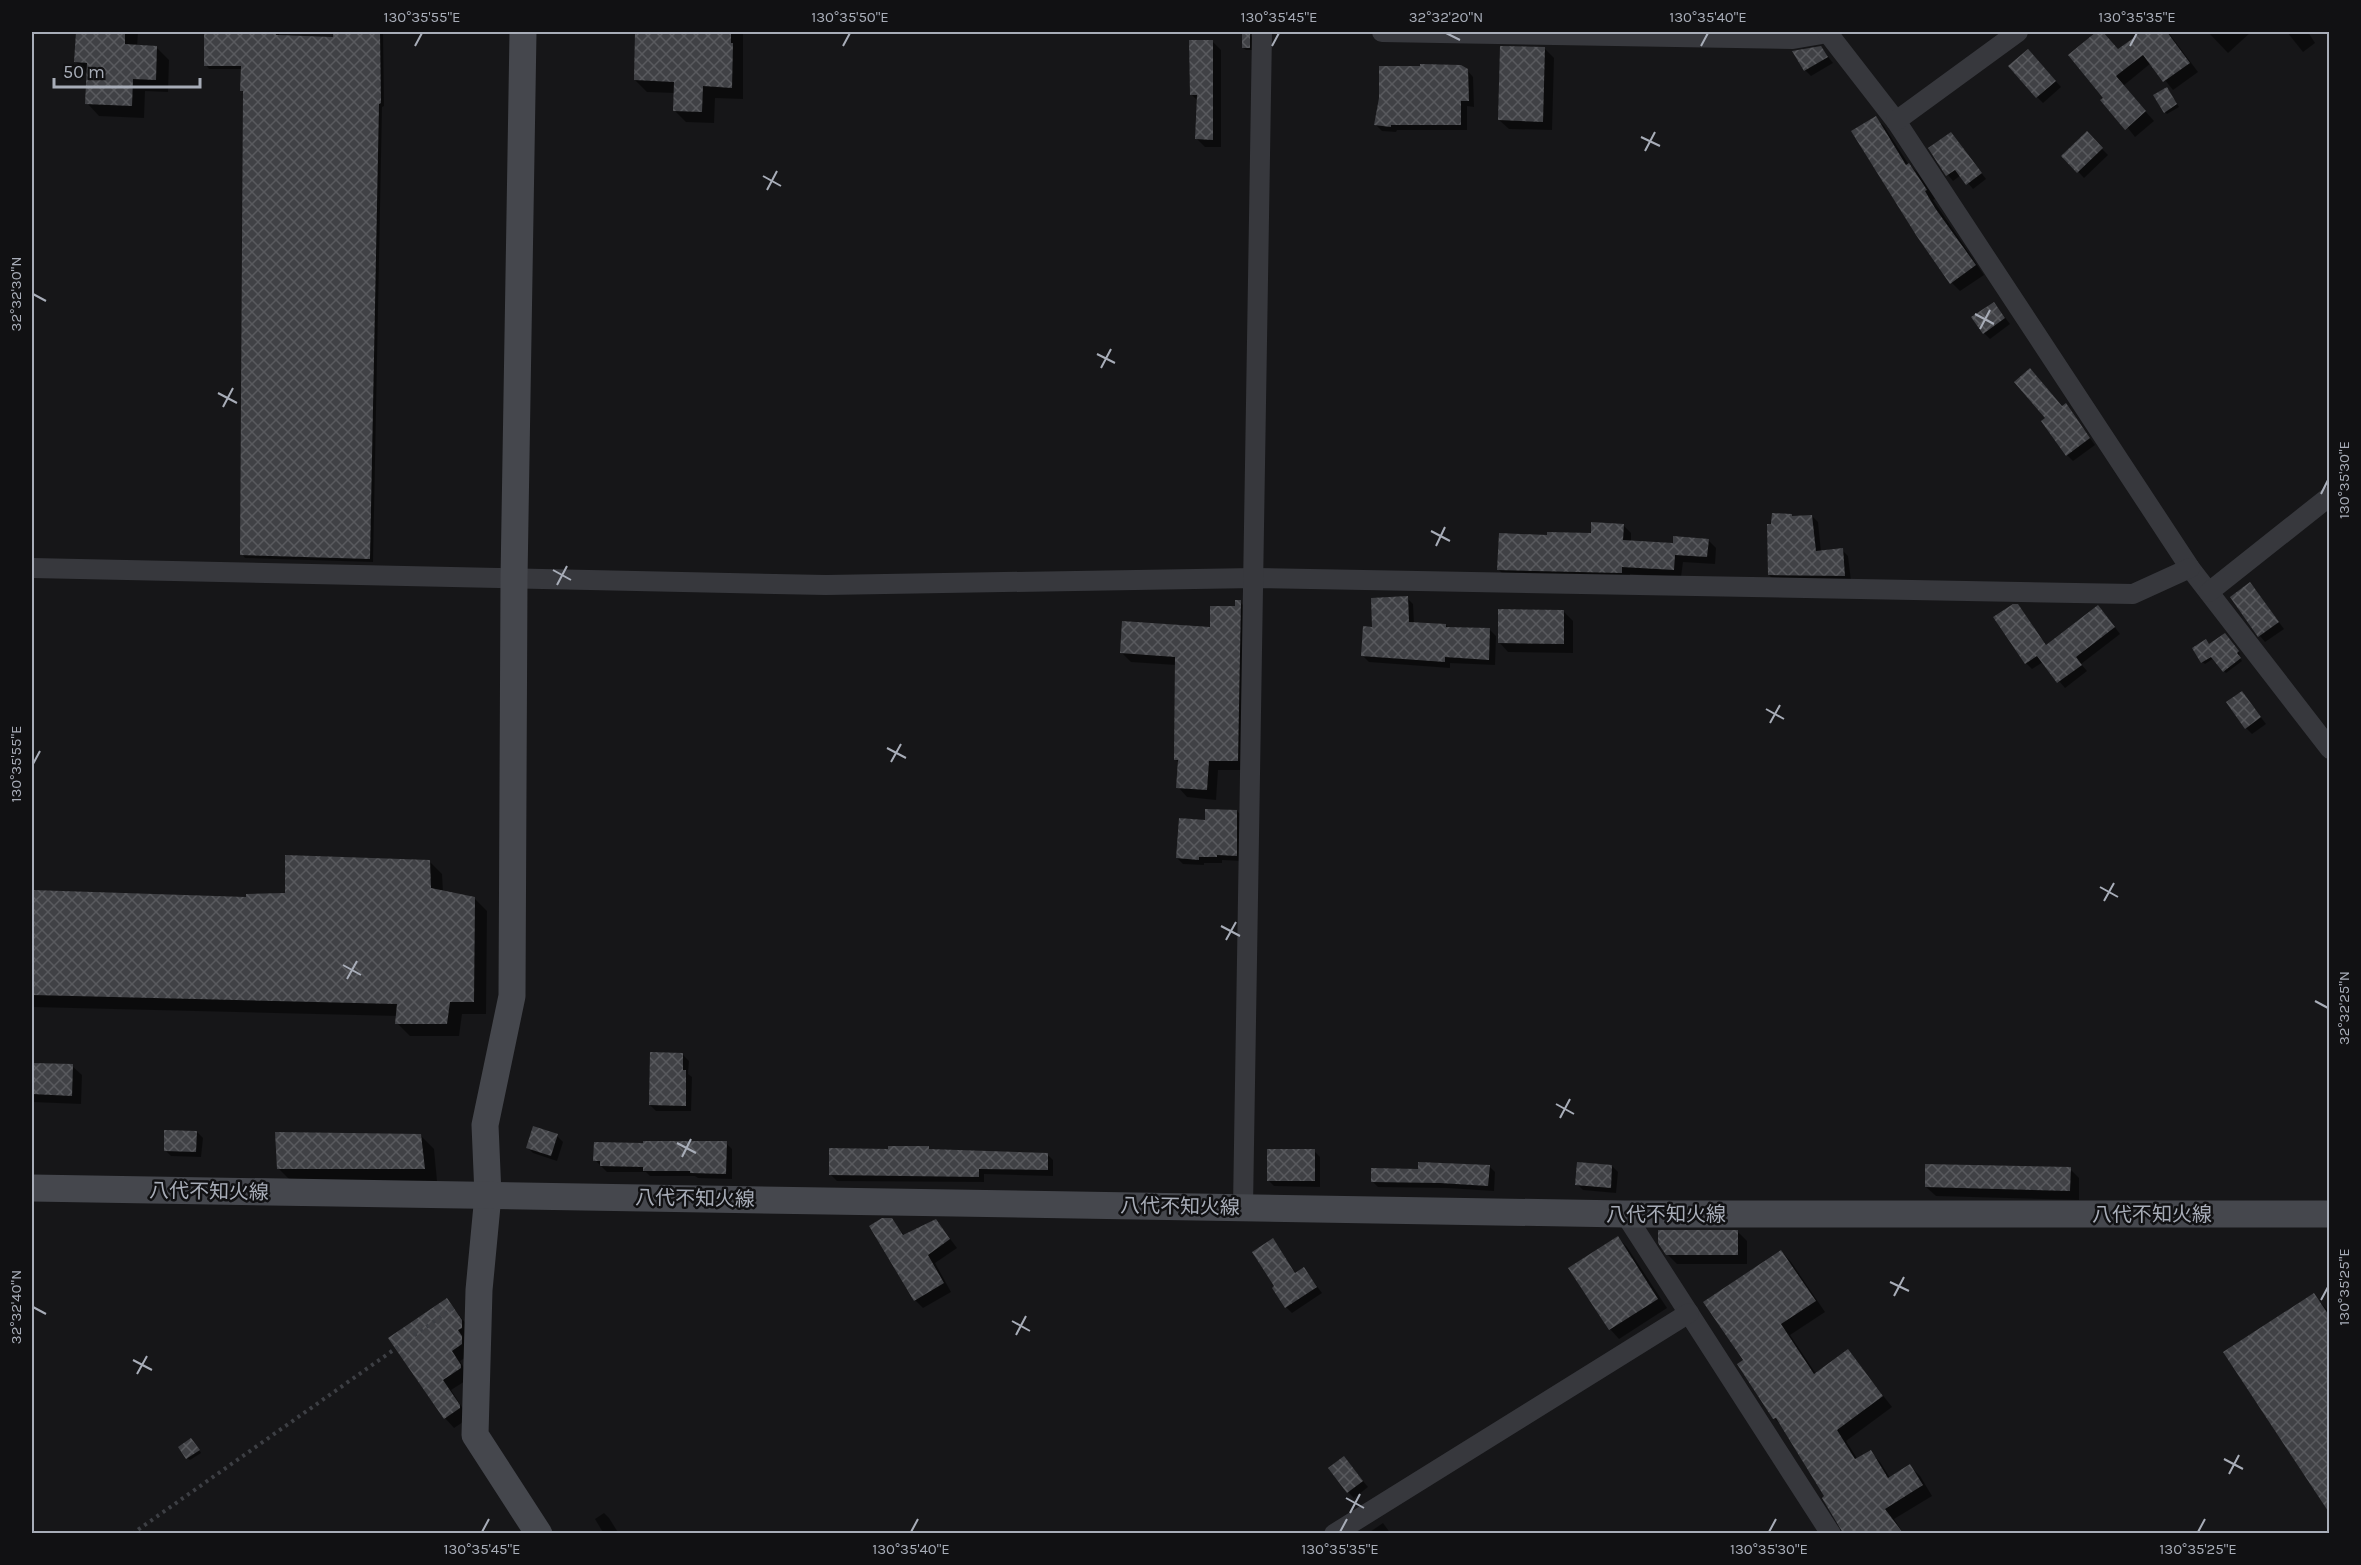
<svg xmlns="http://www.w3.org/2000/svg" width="2361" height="1565" font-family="Karla,'Noto Sans JP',sans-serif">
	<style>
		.shadow { fill: #0007 }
		.building { fill: url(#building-cross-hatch) }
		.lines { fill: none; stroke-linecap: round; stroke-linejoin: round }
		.path { stroke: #3d3f44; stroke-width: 4; stroke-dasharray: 3 4.5; stroke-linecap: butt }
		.street { stroke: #37383d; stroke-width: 20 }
		.secondary { stroke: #45474d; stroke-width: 27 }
		.ticks { fill: none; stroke: #a8adb8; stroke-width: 2 }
		.labels { text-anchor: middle; stroke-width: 5; stroke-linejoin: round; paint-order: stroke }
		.street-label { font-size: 20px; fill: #a8adb8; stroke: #111113 }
		.neatline { fill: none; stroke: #a8adb8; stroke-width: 2 }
		.ticks-label { font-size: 15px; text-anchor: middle; fill: #a8adb8 }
	</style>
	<defs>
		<pattern id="building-cross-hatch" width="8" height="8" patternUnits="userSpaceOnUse" patternTransform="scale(1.5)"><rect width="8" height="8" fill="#404145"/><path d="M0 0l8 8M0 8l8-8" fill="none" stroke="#595a5e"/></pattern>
	</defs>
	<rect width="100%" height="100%" fill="#161618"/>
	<g class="shadow">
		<polygon points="77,32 138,32 137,47 157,48 169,60 168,92 145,91 144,118 99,116 87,103 88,74 76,62"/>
		<polygon points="206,32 279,32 279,37 335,39 334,32 383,32 384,106 382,107 373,562 245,558 242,554 245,94 241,90 242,69 209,69 206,65"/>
		<polygon points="637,32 743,32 743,99 715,98 714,123 686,122 674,110 675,93 647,92 635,80"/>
		<polygon points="2099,32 2102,32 2119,50 2145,32 2168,32 2198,72 2173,90 2151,63 2123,86 2154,121 2135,137 2070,55"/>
		<polygon points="2208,32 2251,32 2228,53"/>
		<polygon points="2287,32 2308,32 2315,43 2303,52"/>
		<polygon points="1249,34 1252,37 1252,50 1246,50 1243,48"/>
		<polygon points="1212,41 1221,50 1221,147 1205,147 1197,139 1198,101 1191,94"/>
		<polygon points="1544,48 1554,58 1552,130 1509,129 1499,120"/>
		<polygon points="1821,48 1833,63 1811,76 1805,70"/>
		<polygon points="2034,57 2061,87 2043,103 2037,97"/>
		<polygon points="1467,70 1473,77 1474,107 1467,106 1467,130 1397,130 1396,132 1382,131 1376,125"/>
		<polygon points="2169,91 2179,107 2167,114 2165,112"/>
		<polygon points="1875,117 1884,126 1909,165 1918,173 1935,199 1933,200 1984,275 1960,291 1952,283"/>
		<polygon points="1951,134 1986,179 1973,189 1961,175 1953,181 1948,175"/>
		<polygon points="2087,134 2108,155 2084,178 2064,156"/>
		<polygon points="1994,303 2010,324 1990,339 1984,333"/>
		<polygon points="2066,405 2095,445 2073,461 2067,455 2063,408"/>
		<polygon points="1812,516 1818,522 1821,552 1842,550 1848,556 1851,581 1775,581 1769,575 1793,518"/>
		<polygon points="1623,525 1631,533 1631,542 1674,545 1708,540 1716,548 1715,564 1683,562 1681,577 1630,574 1629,580 1507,578 1499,570 1548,537 1592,534"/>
		<polygon points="2250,584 2284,629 2265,642 2260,636"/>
		<polygon points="1407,598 1413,604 1414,624 1446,625 1449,628 1490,630 1496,636 1495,665 1450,663 1450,668 1369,662 1363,656 1374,628"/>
		<polygon points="1240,602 1250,612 1247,770 1218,770 1216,800 1187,797 1178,787 1179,763 1175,759 1176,665 1131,662 1122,653 1211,628 1237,608"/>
		<polygon points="2018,605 2047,646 2104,613 2120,634 2081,664 2087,671 2065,688 2043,662 2032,669 2026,663 1995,617"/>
		<polygon points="1564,612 1573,621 1573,653 1508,652 1499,642"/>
		<polygon points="2227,637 2240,654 2238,656 2242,661 2226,673 2214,658 2205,664 2202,662 2210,645"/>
		<polygon points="2242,693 2266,724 2252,734 2246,728"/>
		<polygon points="1237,811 1243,817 1242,861 1222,860 1222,863 1204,863 1204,865 1183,864 1177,858 1207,822"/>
		<polygon points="429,861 442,874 443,892 475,899 487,911 486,1014 462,1014 459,1036 410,1036 397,1023 398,1016 32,1007 32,892 248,898 286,895"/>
		<polygon points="683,1055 689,1061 688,1074 692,1077 691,1111 656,1111 650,1105"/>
		<polygon points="32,1065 72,1066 82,1075 81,1104 32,1102"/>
		<polygon points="197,1132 203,1138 201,1157 171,1156 165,1150"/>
		<polygon points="421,1136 434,1149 437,1181 291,1181 278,1168"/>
		<polygon points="557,1136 563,1142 557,1161 533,1153 527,1147"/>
		<polygon points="726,1143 732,1149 732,1179 698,1178 695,1176 650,1176 646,1172 607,1172 595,1160"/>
		<polygon points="928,1148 932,1151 1047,1154 1053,1160 1053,1176 984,1174 984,1182 837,1181 831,1175 889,1151"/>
		<polygon points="1314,1151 1320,1157 1320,1187 1274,1186 1268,1180"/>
		<polygon points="1489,1166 1495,1172 1494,1191 1447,1188 1378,1187 1372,1181 1419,1170"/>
		<polygon points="1612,1166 1618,1172 1616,1193 1583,1190 1577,1184"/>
		<polygon points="2070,1169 2079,1178 2079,1200 1936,1196 1926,1187"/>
		<polygon points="891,1219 905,1236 936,1220 957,1248 935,1263 951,1292 923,1308 915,1300"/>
		<polygon points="1737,1231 1747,1241 1747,1264 1677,1264 1667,1254"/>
		<polygon points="1618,1238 1627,1247 1667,1308 1619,1339 1610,1329 1570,1269"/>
		<polygon points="1273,1240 1296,1274 1304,1269 1322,1293 1292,1313 1286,1307 1276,1287"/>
		<polygon points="1781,1251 1791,1262 1825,1312 1790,1335 1816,1374 1848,1351 1892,1407 1846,1441 1858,1460 1870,1452 1880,1462 1890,1478 1910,1466 1920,1476 1932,1496 1894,1519 1904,1534 1859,1534 1862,1532 1860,1529 1854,1534 1844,1534 1827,1497 1783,1427 1774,1418 1745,1361"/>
		<polygon points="2314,1295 2330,1313 2330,1511"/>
		<polygon points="447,1300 471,1330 471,1354 460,1361 470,1378 451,1390 469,1418 454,1428 445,1418 390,1339"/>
		<polygon points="194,1442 201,1453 190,1460 187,1458"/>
		<polygon points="1344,1458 1368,1487 1354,1498 1348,1492"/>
		<polygon points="604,1513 609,1518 619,1534 604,1534 595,1519"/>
		<polygon points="1383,1523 1391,1534 1367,1534"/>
	</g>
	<g class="building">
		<polygon points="76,32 125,32 125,44 157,46 156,80 133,79 132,106 85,104 87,63 74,62"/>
		<polygon points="204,32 276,32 276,35 333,37 333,32 380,32 381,103 379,104 370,559 240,555 243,91 240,91 241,66 204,66"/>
		<polygon points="635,32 731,32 731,43 733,43 732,88 703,86 702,112 673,111 674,82 634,80"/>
		<polygon points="2096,32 2103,32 2118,49 2142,32 2167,32 2190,63 2163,82 2143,55 2116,76 2146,111 2125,130 2100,100 2103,98 2068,55"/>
		<rect x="1242" y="33" width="8" height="15"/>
		<polygon points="1189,40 1213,40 1213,140 1195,139 1197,95 1190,95"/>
		<polygon points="1500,46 1545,47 1543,122 1498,120"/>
		<polygon points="1821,46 1828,57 1804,71 1792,51"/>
		<polygon points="2028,49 2056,81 2036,98 2008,66"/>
		<polygon points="1420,64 1461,65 1468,69 1469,101 1461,101 1461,125 1391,125 1391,127 1374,125 1379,98 1379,66 1420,66"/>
		<polygon points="2167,87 2177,104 2164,113 2153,95"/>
		<polygon points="1876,116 1906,165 1909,163 1927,190 1925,191 1935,208 1976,265 1950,284 1916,235 1851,131"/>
		<polygon points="2087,131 2103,148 2077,173 2061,156"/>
		<polygon points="1951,132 1982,173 1966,185 1955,170 1946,176 1928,148"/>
		<polygon points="1994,302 2005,318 1983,334 1971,317"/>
		<polygon points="2030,368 2062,406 2066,403 2090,438 2066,456 2041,421 2045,418 2014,382"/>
		<polygon points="1772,513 1792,514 1792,516 1812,515 1816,551 1843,548 1845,576 1768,575 1767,524 1771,524"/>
		<polygon points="1591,522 1624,524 1623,540 1673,543 1673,536 1709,539 1707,557 1675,555 1674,570 1622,567 1622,573 1497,570 1499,533 1547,535 1547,532 1591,533"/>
		<polygon points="2250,582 2279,622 2258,637 2230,597"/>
		<polygon points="1408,596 1409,622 1446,624 1446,627 1490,628 1489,660 1445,657 1445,662 1361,656 1363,626 1372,627 1371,598"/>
		<polygon points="1235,600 1241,600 1238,761 1209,761 1207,790 1176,788 1178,760 1174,760 1175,657 1120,653 1122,621 1210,627 1210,606 1235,606"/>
		<polygon points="2013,604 2018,604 2046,645 2098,605 2115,627 2076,657 2082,665 2057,683 2037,656 2025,664 1993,617"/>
		<polygon points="1498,609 1564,610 1564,644 1498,643"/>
		<polygon points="2225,633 2239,651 2237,653 2241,658 2223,672 2211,657 2201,663 2192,648 2206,639 2209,644"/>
		<polygon points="2242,691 2261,717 2245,729 2226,702"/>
		<polygon points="1205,809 1237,810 1237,856 1217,855 1217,857 1199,857 1199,860 1176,858 1179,818 1205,820"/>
		<polygon points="285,855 430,860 431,888 475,897 474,1002 450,1002 447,1024 395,1024 397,1004 32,995 32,890 246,897 246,894 285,893"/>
		<polygon points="650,1052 683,1053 683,1070 686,1070 686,1106 649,1105"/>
		<polygon points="32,1063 73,1064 72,1096 32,1094"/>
		<polygon points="533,1126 558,1134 551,1156 526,1148"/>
		<polygon points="164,1130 197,1131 196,1152 164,1151"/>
		<polygon points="275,1132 421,1134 425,1169 277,1169"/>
		<polygon points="643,1141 727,1141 726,1174 690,1173 690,1171 643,1171 643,1167 600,1166 600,1161 593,1161 594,1142 643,1143"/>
		<polygon points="888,1146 929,1146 929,1149 1048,1153 1048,1170 979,1169 979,1177 829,1175 829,1148 888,1149"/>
		<rect x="1267" y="1149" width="48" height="32"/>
		<polygon points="1418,1162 1490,1165 1488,1186 1440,1183 1371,1182 1371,1168 1418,1169"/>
		<polygon points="1577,1162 1612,1165 1611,1188 1575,1185"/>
		<polygon points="1925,1164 2071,1167 2070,1191 1925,1187"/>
		<polygon points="882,1218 892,1218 903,1235 936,1219 950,1239 928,1255 944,1283 914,1301 869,1226"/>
		<polygon points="1658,1230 1738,1230 1738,1255 1666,1255 1658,1243"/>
		<polygon points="1618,1236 1658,1299 1609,1330 1568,1268"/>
		<polygon points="1273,1238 1295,1273 1304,1267 1317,1287 1285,1308 1272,1288 1274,1286 1252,1252"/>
		<polygon points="1781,1250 1816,1301 1781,1324 1814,1374 1848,1349 1883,1396 1837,1430 1855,1459 1871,1450 1888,1478 1910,1464 1923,1485 1885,1509 1903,1533 1843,1533 1822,1498 1824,1496 1776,1418 1773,1419 1737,1364 1743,1360 1703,1302"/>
		<polygon points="2314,1293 2330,1317 2330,1514 2223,1352"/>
		<polygon points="447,1298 462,1320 462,1328 458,1330 462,1336 462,1344 452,1351 461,1365 461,1368 443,1380 460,1405 460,1408 444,1419 388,1338"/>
		<polygon points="191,1438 200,1450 186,1459 178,1447"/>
		<polygon points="1344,1456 1363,1481 1347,1493 1328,1468"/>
	</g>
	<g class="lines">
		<polyline class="path" points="132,1534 456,1306"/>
		<g class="street">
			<polyline points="1382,32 1793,39 1828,33"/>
			<polyline points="1827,32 1896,121 2190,568 2330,749"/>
			<polyline points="1896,121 2018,32"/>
			<polyline points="32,568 826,585 1255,578 2133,594 2190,568"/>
			<polyline points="2209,592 2330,496"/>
			<polyline points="1243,1207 1262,32"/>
			<polyline points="1625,1214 1831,1534"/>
			<polyline points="1334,1534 1689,1313"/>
		</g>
		<g class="secondary">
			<polyline points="523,32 514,579 512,996 485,1125 488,1195 479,1290 475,1435 539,1534"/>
			<polyline points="32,1188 1625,1214 2330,1214"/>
		</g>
	</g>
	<path class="ticks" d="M1446 33 1460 40M415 46 422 33M843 46 850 33M1272 46 1279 33M1701 46 1708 33M2130 46 2137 33M1641 137 1660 146M1645 151 1655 132M763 176 781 186M767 190 777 171M33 294 46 301M1975 314 1994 324M1980 329 1990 310M1097 354 1115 363M1101 368 1111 349M218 393 237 403M223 407 233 388M2321 494 2328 480M1431 531 1450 541M1436 546 1445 527M553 570 571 580M557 585 567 566M1766 709 1784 719M1770 723 1780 705M887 748 906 758M891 762 901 744M33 764 40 751M2100 887 2118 897M2104 901 2114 883M1221 926 1240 936M1226 940 1236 922M343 965 361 975M347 979 357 961M2315 1001 2328 1008M1556 1104 1574 1114M1560 1118 1570 1099M677 1143 696 1153M682 1157 691 1139M1890 1282 1909 1291M1894 1296 1904 1277M2321 1300 2328 1287M33 1307 46 1314M1012 1321 1030 1331M1016 1335 1026 1316M133 1360 152 1370M137 1374 147 1356M2224 1459 2243 1469M2229 1474 2239 1455M1346 1498 1364 1508M1350 1513 1360 1494M482 1532 489 1519M911 1532 918 1519M1340 1532 1347 1519M1769 1532 1776 1519M2198 1532 2205 1519"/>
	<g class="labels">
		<g class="street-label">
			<text transform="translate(209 1191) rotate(1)" y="7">八代不知火線</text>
			<text transform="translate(695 1198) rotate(1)" y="7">八代不知火線</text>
			<text transform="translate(1180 1206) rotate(1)" y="7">八代不知火線</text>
			<text x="1666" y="1221">八代不知火線</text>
			<text x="2152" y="1221">八代不知火線</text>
		</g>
	</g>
	<rect width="2361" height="1565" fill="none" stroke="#111113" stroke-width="66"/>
	<path d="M54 78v9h146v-9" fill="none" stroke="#a8adb8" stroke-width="3"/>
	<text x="63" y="78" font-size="18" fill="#a8adb8" stroke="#111113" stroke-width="4.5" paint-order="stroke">50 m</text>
	<rect x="33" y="33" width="2295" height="1499" class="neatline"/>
	<g class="ticks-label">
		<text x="422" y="22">130°35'55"E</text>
		<text x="850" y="22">130°35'50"E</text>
		<text x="1279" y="22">130°35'45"E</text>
		<text x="1446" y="22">32°32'20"N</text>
		<text x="1708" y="22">130°35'40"E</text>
		<text x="2137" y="22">130°35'35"E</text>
		<text transform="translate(16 294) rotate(-90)" y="5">32°32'30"N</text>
		<text transform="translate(2344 480) rotate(-90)" y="5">130°35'30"E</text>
		<text transform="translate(16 764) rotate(-90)" y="5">130°35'55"E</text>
		<text transform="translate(2344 1008) rotate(-90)" y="5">32°32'25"N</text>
		<text transform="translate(2344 1287) rotate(-90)" y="5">130°35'25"E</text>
		<text transform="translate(16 1307) rotate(-90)" y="5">32°32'40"N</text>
		<text x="482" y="1554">130°35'45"E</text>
		<text x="911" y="1554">130°35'40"E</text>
		<text x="1340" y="1554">130°35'35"E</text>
		<text x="1769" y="1554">130°35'30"E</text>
		<text x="2198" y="1554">130°35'25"E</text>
	</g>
</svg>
